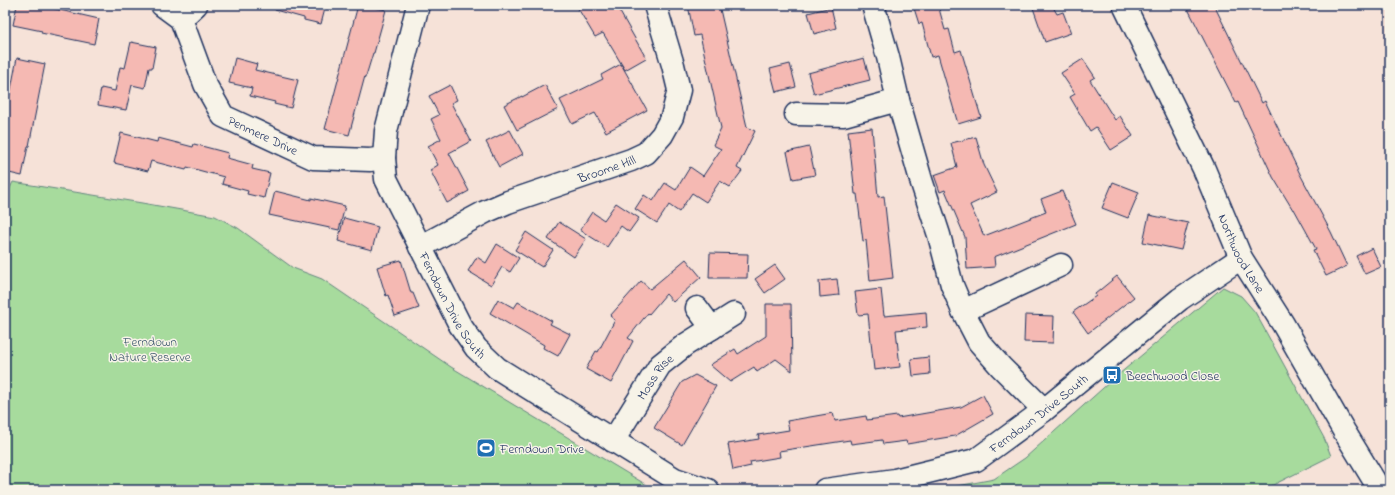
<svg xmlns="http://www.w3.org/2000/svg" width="1395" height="495" font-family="'Indie Flower',sans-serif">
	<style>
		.green { fill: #a7db9d; stroke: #61857e }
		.building { fill: #f5b9b3; stroke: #1b2f5e }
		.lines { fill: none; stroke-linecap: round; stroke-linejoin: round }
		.minor-casing { stroke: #1b2f5e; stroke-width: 25 }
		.tertiary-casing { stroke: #1b2f5e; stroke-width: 25 }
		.minor { stroke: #f7f3e8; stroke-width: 22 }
		.tertiary { stroke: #f7f3e8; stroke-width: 22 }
		.labels { text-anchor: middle; stroke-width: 3; stroke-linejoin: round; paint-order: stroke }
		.street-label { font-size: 13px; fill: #1b2f5e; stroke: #f7f3e8 }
		.park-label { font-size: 13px; fill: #3e5a6e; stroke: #f7f3e8 }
		.poi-label { font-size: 13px; fill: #1b2f5e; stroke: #f7f3e8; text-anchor: start }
	</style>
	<rect width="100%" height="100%" fill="#f6e2d8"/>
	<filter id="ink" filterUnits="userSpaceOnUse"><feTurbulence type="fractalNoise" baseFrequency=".025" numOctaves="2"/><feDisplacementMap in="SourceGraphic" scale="8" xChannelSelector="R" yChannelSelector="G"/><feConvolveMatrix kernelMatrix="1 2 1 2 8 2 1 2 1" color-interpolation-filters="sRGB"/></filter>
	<g filter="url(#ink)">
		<g class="green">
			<polygon points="13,182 142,203 215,216 238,228 293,268 322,279 451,367 655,490 5,490 5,198"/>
			<polygon points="1223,287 1241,296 1255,312 1324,438 1331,456 1263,490 937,490 994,479 1025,458 1112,380"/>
		</g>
		<g class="building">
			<polygon points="17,5 38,5 99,19 94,44 41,33 42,31 13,25"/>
			<polygon points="275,5 326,5 321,24 304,20 304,18 275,10"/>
			<polygon points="358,5 364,5 386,10 374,53 373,53 366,76 365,76 349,135 325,129"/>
			<polygon points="576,5 616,5 646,58 625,70 603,33 595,37"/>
			<polygon points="688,5 719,5 747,127 755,131 737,168 742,171 730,187 720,181 706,202 692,193 679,212 669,205 657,223 635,209 644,195 653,201 665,183 676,190 690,167 703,176 721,149 713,145 721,128 700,35 694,36"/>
			<polygon points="913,5 938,5 945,30 949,29 955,52 961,50 981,117 958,124 938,55 931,57 922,23 919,24"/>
			<polygon points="1032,5 1052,5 1057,14 1063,12 1071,33 1045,42"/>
			<polygon points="1186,5 1214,5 1262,103 1265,101 1301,176 1331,232 1347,266 1326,276 1313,250 1316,249 1294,209 1293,210 1273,177 1238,102 1236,103"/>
			<polygon points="831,7 836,28 814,34 808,13"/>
			<polygon points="131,42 156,47 152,68 149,68 145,88 132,85 126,110 98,105 101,88 115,91 120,67 125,68"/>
			<polygon points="17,58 45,64 29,146 28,146 22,176 5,172 5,120"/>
			<polygon points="235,58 257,64 255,70 298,80 291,108 274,104 275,102 250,96 252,88 229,83"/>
			<polygon points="864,58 870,80 814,94 808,73"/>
			<polygon points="1083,59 1095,77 1090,80 1115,120 1120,116 1133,136 1111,150 1096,127 1090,131 1070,97 1075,94 1061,73"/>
			<polygon points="621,64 647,110 606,132 595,113 572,124 560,100 603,79 601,75"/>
			<polygon points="790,64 796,87 776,92 770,69"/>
			<polygon points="450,85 457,100 451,103 471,141 449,153 469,191 447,203 430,170 438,165 428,146 441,139 431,119 439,115 429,96"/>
			<polygon points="545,85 558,109 517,130 504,105 522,96 522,97"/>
			<polygon points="872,128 878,197 884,196 893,278 870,281 866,240 863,241 857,194 855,194 848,131"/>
			<polygon points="510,130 523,154 499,167 486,142"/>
			<polygon points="121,133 157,142 158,138 193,147 194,144 228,153 227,158 253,165 252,169 270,173 264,198 247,194 248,191 222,184 224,177 187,167 186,170 151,161 148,171 114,163"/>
			<polygon points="976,137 984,165 997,192 970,205 984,236 1046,212 1041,199 1062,191 1076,224 994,257 995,267 967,269 965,237 945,190 940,192 934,175 957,167 951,143"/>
			<polygon points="809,147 815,175 793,179 787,152"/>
			<polygon points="1113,182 1139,192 1128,218 1102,208"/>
			<polygon points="275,191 311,200 311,198 345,206 339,230 269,215"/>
			<polygon points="616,203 639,218 629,232 621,226 607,247 580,230 592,212 604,220"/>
			<polygon points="1149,215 1188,223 1181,250 1143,242"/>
			<polygon points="344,218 378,227 372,250 338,241"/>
			<polygon points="559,222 586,239 574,257 548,239"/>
			<polygon points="526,232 553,250 542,267 515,250"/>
			<polygon points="497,244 519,258 510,272 502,267 491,285 468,271 477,257 486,263"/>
			<polygon points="1372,248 1381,267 1365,274 1356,256"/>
			<polygon points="710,253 748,254 747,278 709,278"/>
			<polygon points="686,259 701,277 673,302 666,294 649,314 648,313 628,338 633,341 611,383 586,369 596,351 598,352 615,320 610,316 641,281 650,289"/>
			<polygon points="401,260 411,293 413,293 419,308 395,316 388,295 386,296 377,267"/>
			<polygon points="775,265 785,279 765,293 755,279"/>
			<polygon points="1117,276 1134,297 1105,320 1088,333 1073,312 1096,296 1095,294"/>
			<polygon points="837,279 839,295 820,297 819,281"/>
			<polygon points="881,289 884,316 926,312 927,327 896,330 900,367 874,370 868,314 858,315 855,292"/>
			<polygon points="498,299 514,308 518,302 552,321 550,324 570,334 558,356 543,348 544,345 490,313"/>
			<polygon points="766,304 791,304 792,371 776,359 757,372 754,367 730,382 710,365 735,349 738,354 766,336"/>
			<polygon points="1025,315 1054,316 1053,343 1024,342"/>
			<polygon points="929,357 930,374 913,376 911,359"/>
			<polygon points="695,375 716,386 682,445 654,428 682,382"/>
			<polygon points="983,395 993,414 955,436 907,444 906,441 883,444 882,440 851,444 850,440 779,451 780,457 750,462 751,466 733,470 728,444 759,439 758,435 789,430 787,421 833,413 835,421 866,416 867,420 897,416 898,418 961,407"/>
		</g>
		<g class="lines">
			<defs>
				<g id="minor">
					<path id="s1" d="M162 5 181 19 205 84 223 116 313 158 370 160 384 158"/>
					<path id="s2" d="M418 5 386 131 384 158 386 179 460 325 476 348 497 368 675 479 708 490"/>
					<polyline points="873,5 888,57 898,100 921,180 939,235 952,285 963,311 979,342 1001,367 1036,402 1043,411"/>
					<polyline points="181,19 196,5"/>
					<polyline points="796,114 844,115 898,100"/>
					<path id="s3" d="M420 247 485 212 508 202 631 160 646 153 662 135 672 117 679 90 673 65 655 5"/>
					<polyline points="697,308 712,328"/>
					<polyline points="963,311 1061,265"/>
					<path id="s4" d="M613 441 660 365 685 345 734 314"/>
					<path id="s5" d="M825 490 895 480 976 460 1043 411 1180 299 1241 258"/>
				</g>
				<g id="tertiary">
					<path id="s6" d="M1124 5 1204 169 1241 258 1283 324 1344 431 1380 490"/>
				</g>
			</defs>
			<use href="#minor" class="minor-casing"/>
			<use href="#tertiary" class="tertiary-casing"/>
			<use href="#minor" class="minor"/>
			<use href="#tertiary" class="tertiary"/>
		</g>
	</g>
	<defs>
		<symbol id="bus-square" viewBox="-11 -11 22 22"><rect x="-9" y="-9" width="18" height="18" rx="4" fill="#1f6fb2" stroke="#f7f3e8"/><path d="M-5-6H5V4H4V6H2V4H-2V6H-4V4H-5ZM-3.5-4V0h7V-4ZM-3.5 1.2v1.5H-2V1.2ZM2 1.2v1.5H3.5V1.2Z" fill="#fff"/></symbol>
		<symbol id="stadium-square" viewBox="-11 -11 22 22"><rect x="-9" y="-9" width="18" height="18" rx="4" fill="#1f6fb2" stroke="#f7f3e8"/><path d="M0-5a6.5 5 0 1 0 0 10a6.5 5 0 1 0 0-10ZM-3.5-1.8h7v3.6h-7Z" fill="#fff"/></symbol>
	</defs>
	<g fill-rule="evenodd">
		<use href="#bus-square" x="1101" y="364" width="22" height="22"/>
		<use href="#stadium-square" x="475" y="437" width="22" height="22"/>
	</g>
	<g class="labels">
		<g class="street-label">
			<text dy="5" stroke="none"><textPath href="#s1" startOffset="174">Penmere Drive</textPath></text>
			<text dy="5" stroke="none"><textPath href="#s3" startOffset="203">Broome Hill</textPath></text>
			<text dy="5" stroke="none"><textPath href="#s6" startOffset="275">Northwood Lane</textPath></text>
			<text dy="5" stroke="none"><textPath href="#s2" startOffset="321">Ferndown Drive South</textPath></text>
			<text dy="5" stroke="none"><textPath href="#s4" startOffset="77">Moss Rise</textPath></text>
			<text dy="5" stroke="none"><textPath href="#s5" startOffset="232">Ferndown Drive South</textPath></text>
		</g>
		<g class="park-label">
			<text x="150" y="346">Ferndown<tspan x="150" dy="15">Nature Reserve</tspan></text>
		</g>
		<g class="poi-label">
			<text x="1126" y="380">Beechwood Close</text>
			<text x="500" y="453">Ferndown Drive</text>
		</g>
	</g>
	<rect width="1395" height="495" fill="none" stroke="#f7f3e8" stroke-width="20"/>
	<rect x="10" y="10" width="1375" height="475" fill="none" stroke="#1b2f5e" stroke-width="1.5" filter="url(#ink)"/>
</svg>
